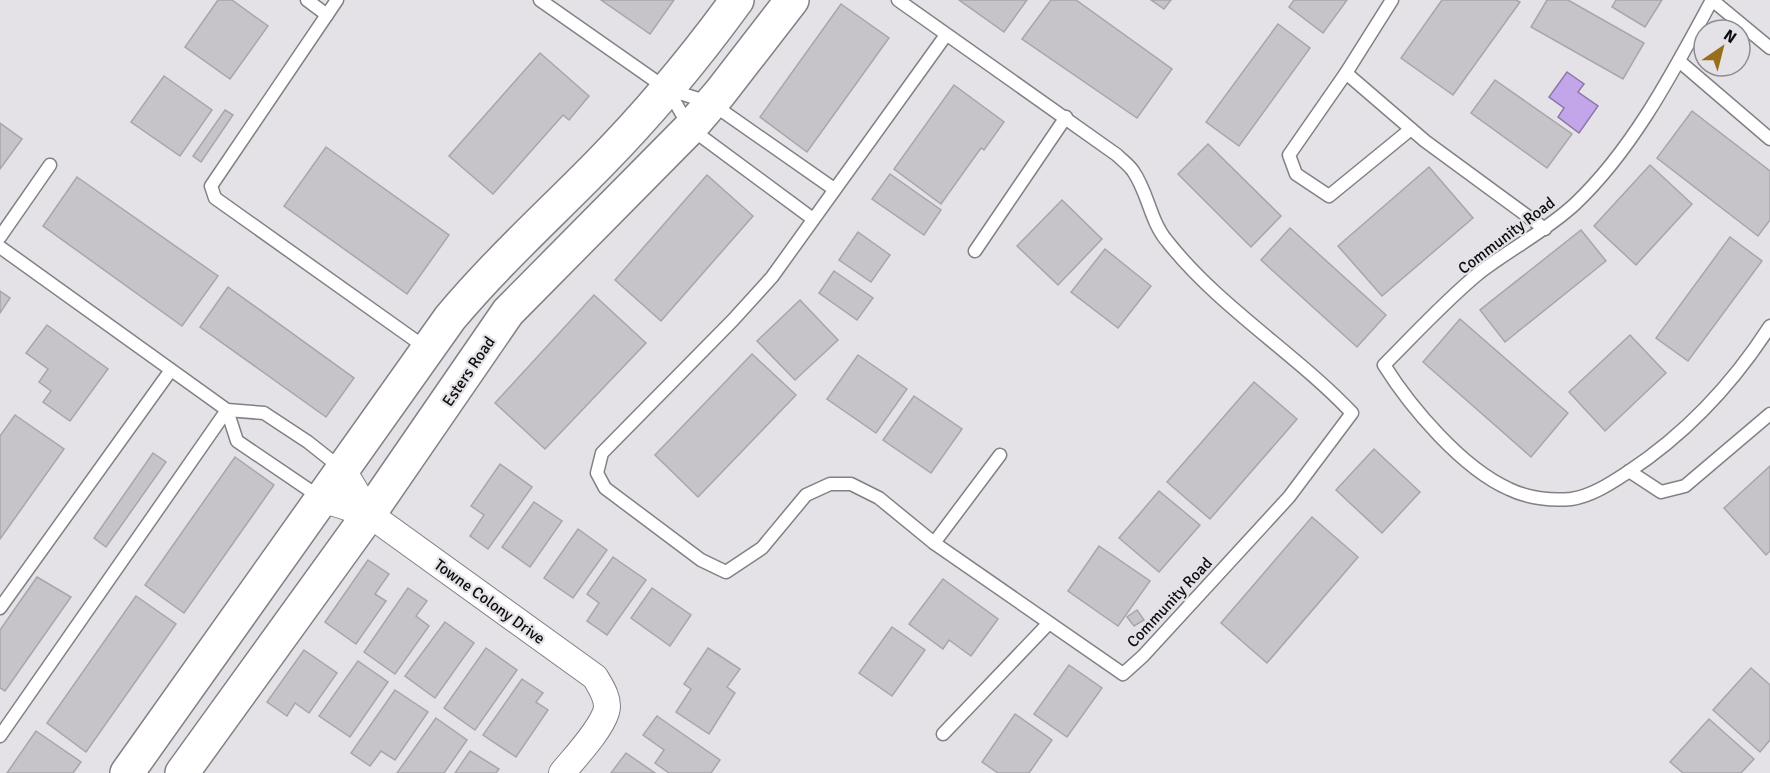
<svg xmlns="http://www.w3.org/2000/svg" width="1770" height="773" font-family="Signika,sans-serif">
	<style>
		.water { fill: #c3a5ea; stroke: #8c77a8; stroke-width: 1.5 }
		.building { fill: #c6c3c9; stroke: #a8a5ab; stroke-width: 1.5 }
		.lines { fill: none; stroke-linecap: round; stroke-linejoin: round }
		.service-casing { stroke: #828085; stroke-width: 15 }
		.minor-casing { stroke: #828085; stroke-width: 28 }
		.secondary-casing { stroke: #828085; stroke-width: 36 }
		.service { stroke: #fff; stroke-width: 12 }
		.minor { stroke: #fff; stroke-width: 26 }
		.secondary { stroke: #fff; stroke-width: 33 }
		.labels { text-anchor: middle; stroke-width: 4.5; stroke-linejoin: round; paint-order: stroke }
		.street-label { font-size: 16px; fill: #0d0d0f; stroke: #e4e1e7 }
	</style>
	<rect width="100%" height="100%" fill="#e4e1e7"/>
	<polygon class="water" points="1567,72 1584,84 1578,92 1598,106 1579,133 1558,117 1564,108 1549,97"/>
	<g class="building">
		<polygon points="218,0 232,0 268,26 230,79 185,47"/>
		<polygon points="601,0 674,0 650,34"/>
		<polygon points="959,0 1027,0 1004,32"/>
		<polygon points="1051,0 1076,0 1172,69 1137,118 1022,39"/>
		<polygon points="1151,0 1171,0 1164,9"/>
		<polygon points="1294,0 1347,0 1323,33 1289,7"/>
		<polygon points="1442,0 1516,0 1520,2 1453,95 1401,58"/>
		<polygon points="1547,0 1568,0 1644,43 1623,79 1531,27"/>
		<polygon points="1616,0 1662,0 1645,27 1612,7"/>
		<polygon points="841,4 889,38 807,152 760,117"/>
		<polygon points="1278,24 1310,48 1239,146 1206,122"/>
		<polygon points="540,53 589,96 569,120 563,115 493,194 449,156"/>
		<polygon points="164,76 212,110 180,156 131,122"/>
		<polygon points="1495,80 1572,134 1547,168 1471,113"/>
		<polygon points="954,85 1004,122 984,150 981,148 941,204 894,169"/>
		<polygon points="225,110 233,115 201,162 193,156"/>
		<polygon points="1692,111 1770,171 1770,220 1758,236 1657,158"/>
		<polygon points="0,123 22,139 0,169"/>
		<polygon points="1208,144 1281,216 1251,247 1178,174"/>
		<polygon points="326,147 449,235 407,294 284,206"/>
		<polygon points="1650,165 1692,204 1636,265 1594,226"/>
		<polygon points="1429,167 1473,218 1382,296 1338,246"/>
		<polygon points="890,174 941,210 924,235 872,199"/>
		<polygon points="707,175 753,216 661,321 615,280"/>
		<polygon points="77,177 218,276 182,326 43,226"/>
		<polygon points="1062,200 1102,239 1058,285 1017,246"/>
		<polygon points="1290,228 1386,315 1357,347 1261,260"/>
		<polygon points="1581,230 1606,261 1505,342 1480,310"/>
		<polygon points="858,232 890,255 871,282 839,260"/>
		<polygon points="1730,237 1762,261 1688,361 1656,338"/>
		<polygon points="1105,249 1151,286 1118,328 1071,292"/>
		<polygon points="834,271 873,298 857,320 819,293"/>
		<polygon points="228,287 354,378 326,417 200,327"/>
		<polygon points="0,291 10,298 0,313"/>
		<polygon points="594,295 646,343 545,449 495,403"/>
		<polygon points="800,300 838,340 795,380 757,341"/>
		<polygon points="1460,319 1568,413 1531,457 1423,362"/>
		<polygon points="47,325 108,369 70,421 43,402 51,391 39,382 48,369 26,353"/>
		<polygon points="1630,335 1666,373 1605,431 1569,392"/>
		<polygon points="752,354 796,395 698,497 655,455"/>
		<polygon points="858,355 907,389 876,433 827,399"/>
		<polygon points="1254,382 1297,419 1210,519 1167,482"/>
		<polygon points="914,396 962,429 931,473 883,440"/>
		<polygon points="15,415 64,449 0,539 0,436"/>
		<polygon points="1374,449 1420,492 1382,533 1336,490"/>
		<polygon points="153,453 166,462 106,547 94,538"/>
		<polygon points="235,457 274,485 184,613 145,585"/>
		<polygon points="500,464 532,487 488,549 470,536 484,515 471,506"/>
		<polygon points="1770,466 1770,551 1766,555 1724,508"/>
		<polygon points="1159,491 1200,525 1159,572 1119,538"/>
		<polygon points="534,502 562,521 530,567 502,547"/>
		<polygon points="1312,517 1358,557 1267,663 1221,623"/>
		<polygon points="578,529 607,550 573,598 544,578"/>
		<polygon points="1099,546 1150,581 1118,626 1068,591"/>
		<polygon points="613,557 646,580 607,635 587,621 599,603 587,594"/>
		<polygon points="368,560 389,574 375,594 386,601 356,644 325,622"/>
		<polygon points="37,577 71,597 5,691 0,688 0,630"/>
		<polygon points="943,579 998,619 971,656 949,640 943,649 909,624"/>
		<polygon points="408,588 427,601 416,616 429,626 395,674 364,652"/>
		<polygon points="652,588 691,615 670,646 631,618"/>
		<polygon points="136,596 176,624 86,752 47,723"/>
		<polygon points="1137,610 1144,620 1134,626 1127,617"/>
		<polygon points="445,622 474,643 435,698 405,676"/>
		<polygon points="892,627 925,650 892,696 859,673"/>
		<polygon points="486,648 517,670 475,730 444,708"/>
		<polygon points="708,648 740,669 727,687 735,693 709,734 676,712 691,689 684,684"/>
		<polygon points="304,650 337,673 309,713 295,703 287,716 267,702"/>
		<polygon points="358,661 388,682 350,737 319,716"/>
		<polygon points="1069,665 1102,688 1067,737 1034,714"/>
		<polygon points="1751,668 1770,685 1770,740 1760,752 1713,710"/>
		<polygon points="522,679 543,693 536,702 548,710 516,757 483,735"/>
		<polygon points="395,690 428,712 395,760 381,751 370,766 351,753"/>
		<polygon points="1015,714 1052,740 1029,773 998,773 982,762"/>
		<polygon points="657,716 720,760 711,773 669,773 655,763 664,750 643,735"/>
		<polygon points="436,718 467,740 444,773 397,773"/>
		<polygon points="1709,719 1754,759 1741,773 1683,773 1670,762"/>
		<polygon points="36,731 81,762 73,773 7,773"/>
		<polygon points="470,751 499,769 496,773 455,773"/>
		<polygon points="626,753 655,773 611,773"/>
	</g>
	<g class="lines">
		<defs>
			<g id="service">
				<polyline points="307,0 327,15"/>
				<polyline points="337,0 211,186 215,198 426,348"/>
				<polyline points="540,0 667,89 711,103 834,189"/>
				<path d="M898 0 1117 155C1122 160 1129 165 1133 171 1148 192 1150 221 1167 241 1219 307 1294 352 1352 413L1289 497 1143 656 1123 674 934 543 879 498 851 484H830L806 495 762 548 726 572 701 560 605 488 597 473 602 453 733 320 772 277 946 35"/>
				<polyline points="1392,0 1346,73 1425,141 1545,229"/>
				<path d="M1770 48 1712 0C1674 70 1634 148 1575 204 1546 231 1510 249 1479 273 1445 301 1415 334 1384 365 1411 408 1462 468 1509 489 1527 498 1552 501 1571 499 1592 496 1611 483 1628 472 1687 433 1732 385 1770 326"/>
				<polyline points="1679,61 1770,139"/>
				<polyline points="1346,73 1289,155 1296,174 1329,196 1411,129"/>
				<polyline points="668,90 690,128 813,219"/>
				<polyline points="0,237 50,165"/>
				<polyline points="0,247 227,410 264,413 308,442 342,469"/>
				<polyline points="975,251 1066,117"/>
				<polyline points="227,410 237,441 321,498"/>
				<polyline points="1629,471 1661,492 1685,486 1770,414"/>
				<polyline points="934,543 1000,455"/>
				<polyline points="0,608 171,370"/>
				<polyline points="943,734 1049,623"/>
				<polyline points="0,736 227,410"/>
			</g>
			<g id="minor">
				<polyline points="343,470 369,514"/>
				<path d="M322 499 369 514 595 677C601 687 610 700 606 712 600 731 575 757 562 773"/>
			</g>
			<g id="secondary">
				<path d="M127 773 450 318C496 263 549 215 599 164 649 113 695 58 737 0"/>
				<polyline points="182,773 369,514 508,312 690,128 720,93 792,0"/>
			</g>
		</defs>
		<use href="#service" class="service-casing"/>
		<use href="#minor" class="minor-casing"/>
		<use href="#secondary" class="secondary-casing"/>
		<use href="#service" class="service"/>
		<use href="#minor" class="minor"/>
		<use href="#secondary" class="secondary"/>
	</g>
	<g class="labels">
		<g class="street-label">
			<text transform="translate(1506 235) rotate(-37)" y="6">Community Road</text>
			<text transform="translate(468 371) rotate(-56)" y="6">Esters Road</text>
			<text transform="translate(490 601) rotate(36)" y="6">Towne Colony Drive</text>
			<text transform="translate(1169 602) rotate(-47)" y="6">Community Road</text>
		</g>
	</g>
	<g transform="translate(1722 48) rotate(35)"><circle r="28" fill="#e4e1e7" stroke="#8e8c91" stroke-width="1.5"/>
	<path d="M0-4.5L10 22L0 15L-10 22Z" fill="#976f1a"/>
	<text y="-9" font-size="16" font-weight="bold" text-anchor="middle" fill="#0d0d0f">N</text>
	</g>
</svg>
